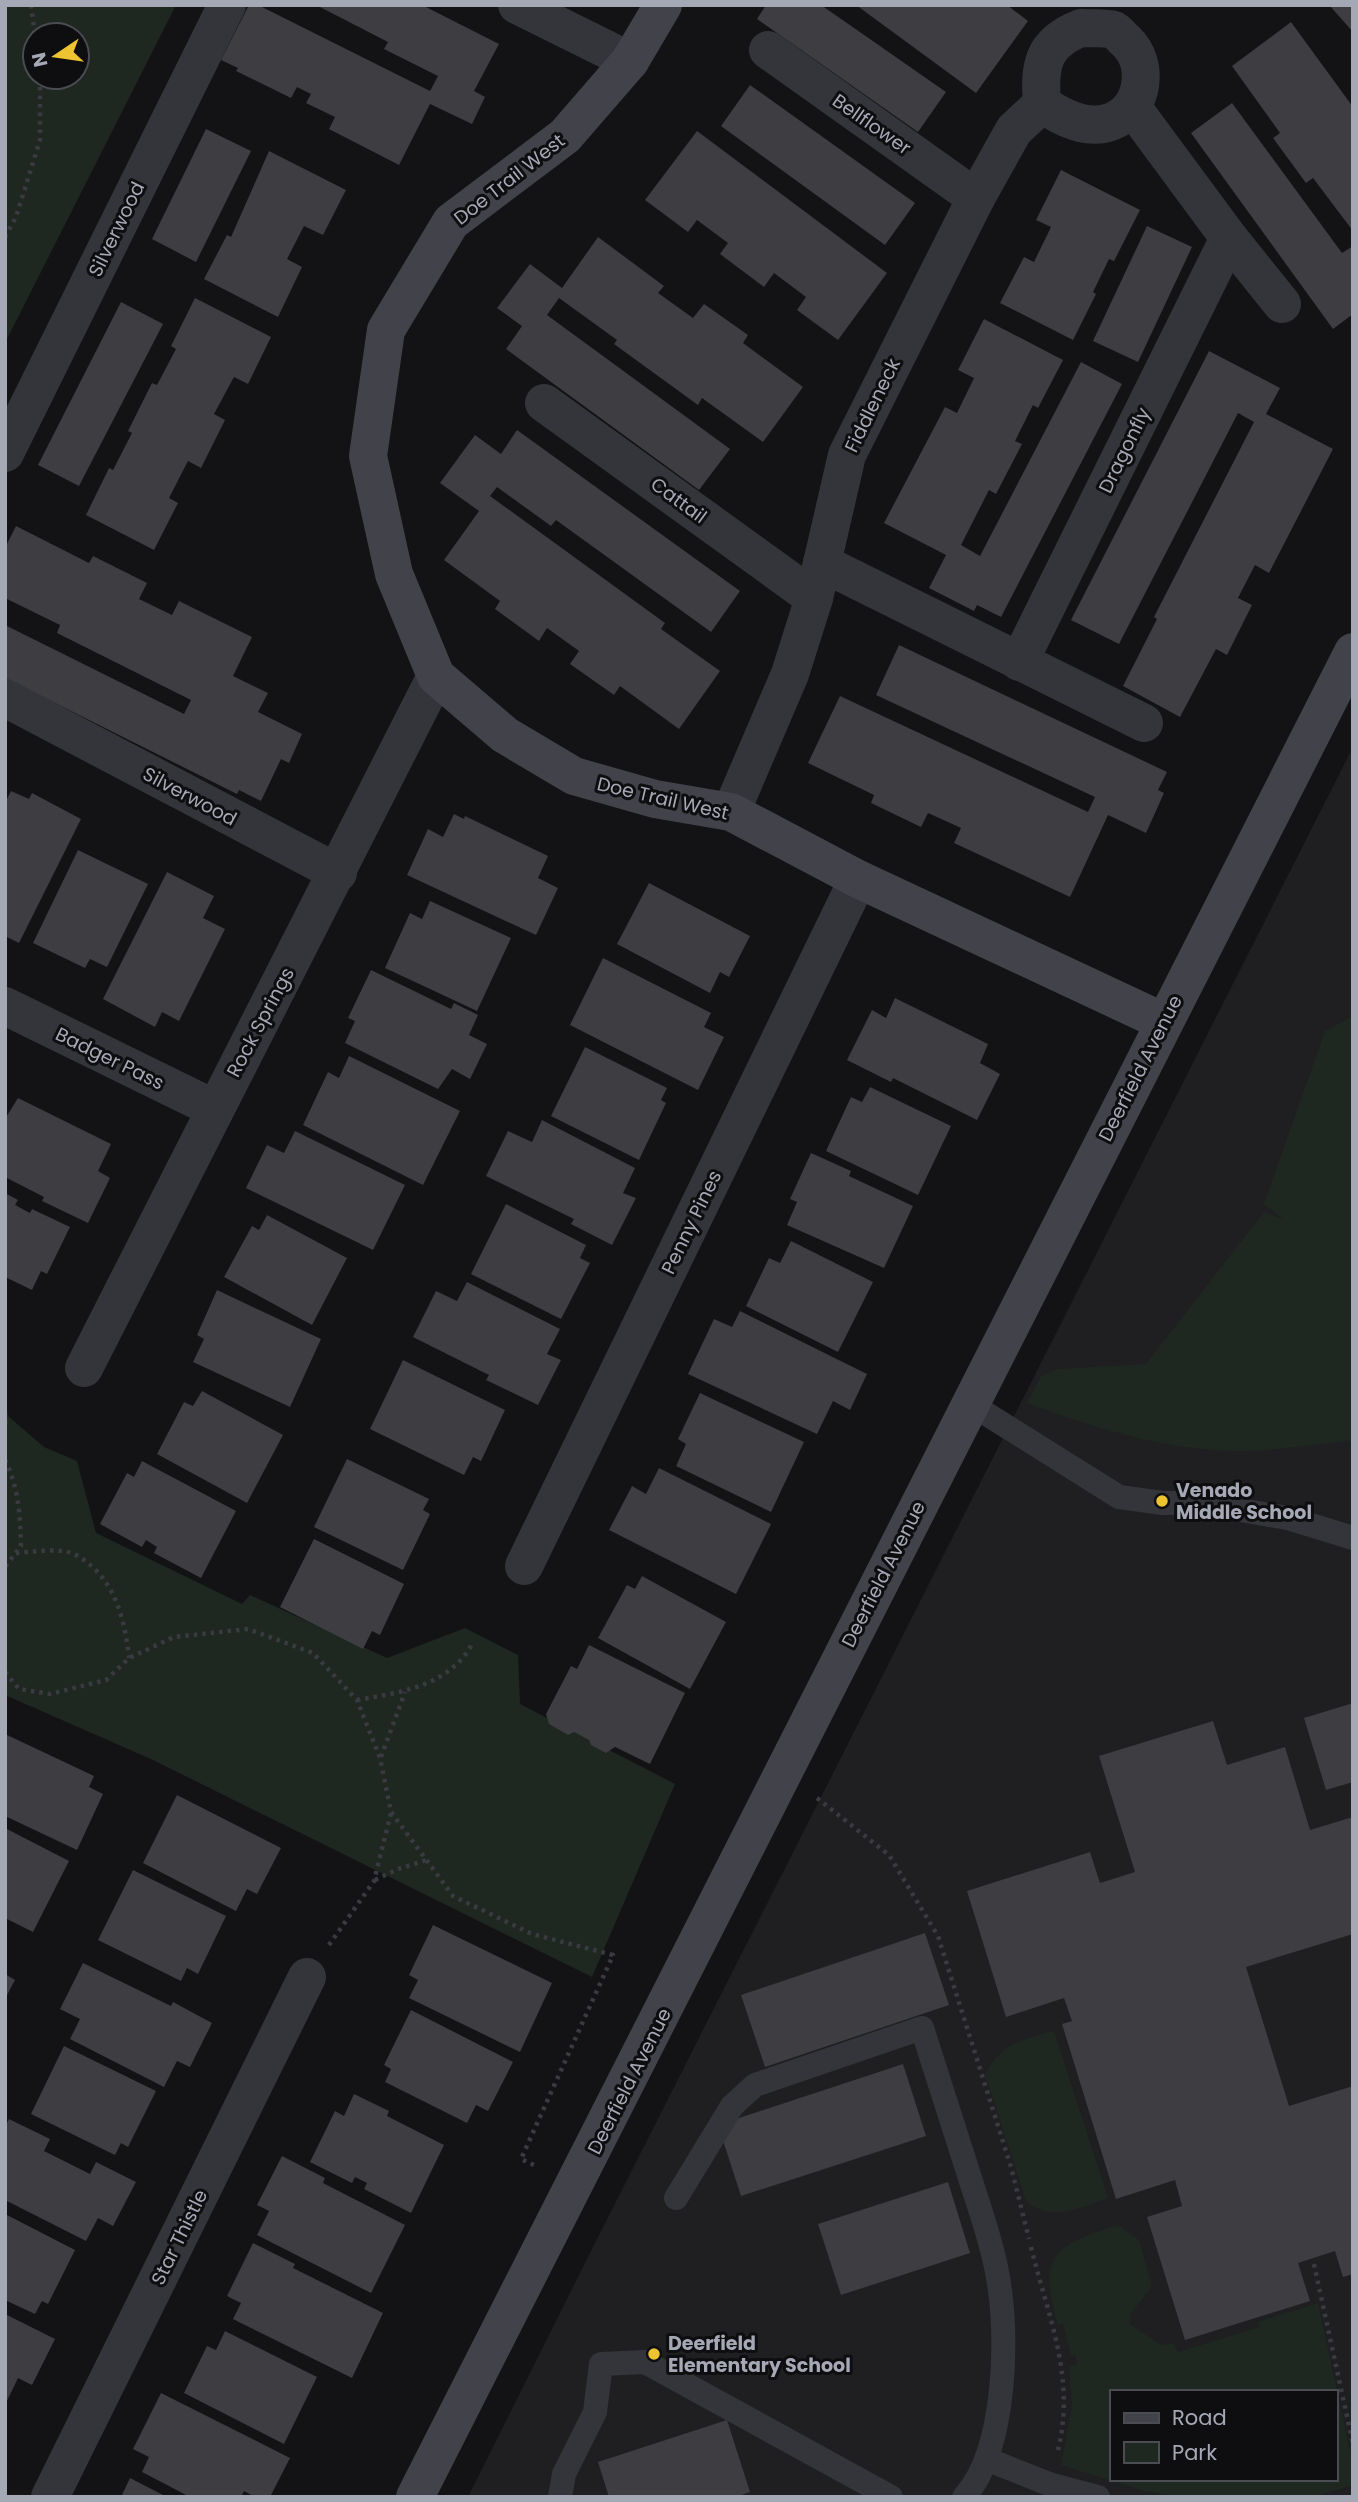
<svg xmlns="http://www.w3.org/2000/svg" width="1358" height="2502" font-family="Poppins,sans-serif">
	<style>
		.built { fill: #1f1f22; fill-rule: evenodd }
		.green { fill: #1f2721; fill-rule: evenodd }
		.building { fill: #3d3d42 }
		.lines { fill: none; stroke-linecap: round; stroke-linejoin: round }
		.path { stroke: #3a3b41; stroke-width: 4.5; stroke-dasharray: 3.5 5; stroke-linecap: butt }
		.lane { stroke: #34353a; stroke-width: 24 }
		.street { stroke: #34353a; stroke-width: 38 }
		.secondary { stroke: #42434a; stroke-width: 38 }
		.poi-dot { fill: #eec332; stroke: #0e0e10; stroke-width: 2.5 }
		.labels { text-anchor: middle; stroke-width: 6; stroke-linejoin: round; paint-order: stroke }
		.street-label { font-size: 19px; fill: #a5a8b5; stroke: #0e0e10 }
		.poi-label { font-size: 19px; font-weight: bold; fill: #a5a8b5; stroke: #0e0e10; text-anchor: start }
	</style>
	<rect width="100%" height="100%" fill="#131315"/>
	<path class="built" d="M1353 747V2497H468L589 2255ZM1111 2392H1335V2479H1111Z"/>
	<g class="green">
		<path d="M5 5H176L5 343ZM77 35V77H35V35Z"/>
		<path d="M1353 1016V1440C1318 1444 1281 1450 1246 1451 1169 1452 1099 1429 1027 1403L1041 1376 1057 1369 1146 1364 1264 1212 1284 1220 1264 1204 1325 1031Z"/>
		<polygon points="5,1399 8,1416 44,1447 77,1461 96,1533 242,1604 250,1595 387,1658 465,1628 518,1655 520,1704 675,1784 592,1977 153,1760 5,1695"/>
		<path d="M1054 2031 1108 2198C1082 2207 1050 2223 1026 2201L985 2074C1002 2042 1021 2041 1054 2031Z"/>
		<path d="M1118 2225 1139 2240 1152 2286 1130 2315V2324L1161 2345 1173 2343 1178 2352 1260 2327 1258 2322 1318 2303 1353 2465V2485L1313 2497H1182L1144 2491 1061 2465 1072 2406 1069 2366 1077 2365 1075 2355 1071 2356 1063 2324 1058 2325C1037 2255 1054 2245 1118 2225ZM1111 2392H1335V2479H1111Z"/>
	</g>
	<g class="building">
		<polygon points="249,5 258,5 430,91 438,76 384,49 388,42 316,5 422,5 499,44 474,91 485,97 472,124 430,104 399,165 329,129 335,117 306,103 311,94 297,87 291,98 236,71 238,68 221,60"/>
		<polygon points="766,5 821,5 946,92 918,132 757,19"/>
		<polygon points="856,5 1007,5 1028,21 976,93"/>
		<polygon points="1329,5 1353,5 1353,32"/>
		<polygon points="1291,22 1353,107 1353,231 1313,178 1306,183 1273,138 1280,133 1232,66"/>
		<polygon points="750,85 915,203 885,245 721,126"/>
		<polygon points="1232,103 1342,253 1353,246 1353,314 1333,329 1191,133"/>
		<polygon points="206,129 251,151 196,262 152,239"/>
		<polygon points="697,131 887,273 838,340 797,310 806,297 774,273 764,287 720,254 728,243 697,220 688,232 645,200"/>
		<polygon points="269,151 346,190 323,235 304,226 287,259 302,267 278,317 204,279 227,235 231,237"/>
		<polygon points="1061,170 1140,210 1114,261 1109,259 1093,292 1096,294 1073,340 1000,303 1024,257 1034,262 1051,227 1036,220"/>
		<polygon points="1147,226 1192,247 1138,362 1093,341"/>
		<polygon points="598,237 664,286 658,293 693,318 704,304 748,335 743,343 803,387 763,442 702,398 698,405 614,344 617,340 559,298 547,315 730,449 699,490 506,349 522,326 497,308 530,264 562,288"/>
		<polygon points="195,298 271,337 248,384 234,377 214,414 225,420 201,468 188,461 169,498 178,503 154,550 86,515 109,468 113,470 132,433 128,431 152,383 157,385 176,349 171,346"/>
		<polygon points="121,302 163,324 79,486 38,465"/>
		<polygon points="984,319 1063,360 1038,408 1033,405 1015,441 1022,444 996,494 989,490 961,545 980,556 1081,362 1122,384 1001,617 977,605 974,611 929,588 946,555 884,523 945,407 957,413 974,378 958,370"/>
		<polygon points="1209,351 1280,388 1266,414 1333,449 1269,573 1255,565 1238,598 1252,605 1227,655 1216,649 1180,717 1123,686 1157,619 1154,617 1254,422 1238,413 1119,644 1071,620"/>
		<polygon points="517,430 740,591 711,632 556,520 551,526 497,487 490,496 665,623 661,629 720,671 679,729 620,686 614,695 570,664 579,651 547,628 539,641 495,609 500,601 444,560 479,511 440,483 475,435 501,454"/>
		<polygon points="16,526 89,563 93,556 147,583 139,599 172,615 179,601 252,637 233,676 268,693 258,712 302,734 289,763 281,759 261,801 239,790 237,794 5,678 5,625 184,714 191,700 57,633 60,625 5,598 5,548"/>
		<polygon points="899,645 1167,772 1158,790 1164,793 1146,833 1108,815 1070,897 954,843 961,828 928,813 921,827 871,803 874,795 808,763 840,696 1088,812 1095,797 876,695"/>
		<polygon points="11,791 29,799 32,793 81,819 19,943 5,936 5,803"/>
		<polygon points="454,814 464,819 465,816 548,856 538,878 558,888 536,935 407,875 428,829 443,837"/>
		<polygon points="78,850 148,884 107,967 90,959 85,968 33,943"/>
		<polygon points="167,872 214,896 203,918 225,929 179,1021 162,1012 155,1027 103,999"/>
		<polygon points="649,883 750,936 729,977 720,972 710,993 617,944"/>
		<polygon points="430,901 511,938 477,1011 385,968 410,913 422,919"/>
		<polygon points="603,958 711,1013 704,1027 724,1037 698,1090 570,1025"/>
		<polygon points="371,970 451,1009 454,1003 478,1015 469,1035 487,1044 470,1079 452,1069 438,1089 345,1043 355,1021 348,1018"/>
		<polygon points="895,998 988,1044 980,1063 1000,1074 977,1120 893,1078 891,1082 847,1060 872,1010 886,1018"/>
		<polygon points="585,1047 667,1088 661,1100 666,1103 639,1160 551,1116"/>
		<polygon points="349,1056 460,1111 423,1185 303,1125 328,1072 339,1078"/>
		<polygon points="870,1087 951,1126 918,1195 826,1151 851,1097 862,1102"/>
		<polygon points="18,1098 111,1144 98,1171 110,1178 88,1223 42,1201 44,1197 5,1177 5,1119"/>
		<polygon points="542,1120 635,1168 623,1193 636,1198 612,1245 571,1224 574,1219 486,1176 508,1131 532,1142"/>
		<polygon points="295,1131 405,1185 373,1250 246,1188 267,1145 284,1153"/>
		<polygon points="811,1153 851,1171 849,1176 913,1206 884,1268 787,1225 797,1202 790,1199"/>
		<polygon points="5,1193 18,1200 15,1205 30,1213 32,1209 70,1227 47,1274 41,1271 32,1290 5,1277"/>
		<polygon points="506,1204 586,1245 580,1258 590,1263 561,1319 471,1274"/>
		<polygon points="267,1215 347,1258 312,1325 224,1277 252,1226 259,1230"/>
		<polygon points="791,1241 873,1282 838,1352 746,1306 769,1258 780,1263"/>
		<polygon points="467,1282 560,1329 547,1354 561,1360 538,1405 486,1380 489,1375 413,1337 436,1291 457,1301"/>
		<polygon points="217,1290 321,1339 290,1407 193,1362 204,1339 197,1335"/>
		<polygon points="740,1311 867,1374 850,1410 833,1401 817,1434 688,1374 714,1319 732,1327"/>
		<polygon points="403,1360 505,1410 481,1461 473,1457 464,1475 370,1429"/>
		<polygon points="202,1391 283,1435 247,1503 157,1454 184,1402 193,1406"/>
		<polygon points="700,1393 804,1442 771,1512 676,1466 686,1444 678,1439"/>
		<polygon points="347,1459 429,1499 423,1510 430,1514 403,1570 314,1527"/>
		<polygon points="142,1461 236,1511 201,1578 154,1553 157,1547 146,1540 142,1547 100,1524 127,1473 134,1477"/>
		<polygon points="659,1468 771,1524 736,1594 609,1530 632,1486 646,1494"/>
		<polygon points="314,1539 404,1584 380,1635 372,1631 363,1649 280,1607"/>
		<polygon points="642,1576 726,1622 690,1689 598,1638 627,1585 635,1589"/>
		<polygon points="589,1645 685,1693 650,1764 615,1747 606,1753 591,1745 589,1740 574,1732 568,1735 549,1724 546,1714 571,1666 577,1669"/>
		<polygon points="1353,1703 1353,1782 1326,1790 1304,1718"/>
		<polygon points="1213,1721 1227,1765 1285,1747 1310,1830 1353,1817 1353,1934 1246,1967 1289,2106 1353,2086 1353,2274 1343,2277 1335,2251 1298,2263 1310,2301 1185,2340 1147,2217 1182,2206 1175,2180 1116,2199 1062,2024 1072,2021 1064,1998 1006,2017 967,1891 1090,1852 1100,1883 1135,1872 1099,1756"/>
		<polygon points="5,1734 94,1776 89,1787 103,1794 77,1850 5,1816"/>
		<polygon points="177,1795 281,1848 257,1894 247,1889 236,1911 143,1863"/>
		<polygon points="5,1828 69,1861 33,1932 5,1918"/>
		<polygon points="133,1870 226,1916 198,1974 187,1968 181,1981 98,1940"/>
		<polygon points="433,1925 552,1983 520,2052 409,1998 418,1980 409,1975"/>
		<polygon points="925,1933 949,2005 765,2067 741,1995"/>
		<polygon points="83,1963 171,2006 173,2002 212,2023 190,2067 177,2061 164,2087 70,2039 80,2019 60,2009"/>
		<polygon points="5,1974 15,1980 5,1999"/>
		<polygon points="411,2010 513,2062 488,2111 476,2105 467,2123 385,2082 391,2069 384,2065"/>
		<polygon points="64,2046 156,2091 128,2147 121,2143 115,2155 31,2114"/>
		<polygon points="903,2064 926,2136 741,2196 718,2125"/>
		<polygon points="354,2094 389,2111 387,2116 444,2145 411,2213 364,2189 367,2183 355,2177 352,2183 310,2162 335,2111 344,2116"/>
		<polygon points="9,2119 50,2139 44,2151 90,2174 96,2162 136,2182 113,2226 98,2218 86,2241 5,2200 5,2127"/>
		<polygon points="282,2156 325,2178 323,2183 405,2225 371,2293 257,2235 269,2211 257,2205"/>
		<polygon points="948,2182 970,2253 841,2295 818,2224"/>
		<polygon points="5,2214 75,2250 48,2304 42,2301 35,2314 5,2300"/>
		<polygon points="253,2243 295,2264 293,2268 383,2313 352,2378 233,2319 241,2303 227,2296"/>
		<polygon points="5,2314 55,2339 32,2385 18,2378 5,2405"/>
		<polygon points="225,2331 317,2377 284,2444 184,2393 207,2346 216,2350"/>
		<polygon points="161,2393 290,2458 270,2497 255,2497 244,2491 241,2497 190,2497 142,2472 149,2457 133,2449"/>
		<polygon points="727,2420 750,2492 736,2497 609,2497 598,2462"/>
		<polygon points="130,2478 167,2497 121,2497"/>
	</g>
	<g class="lines">
		<g class="path">
			<polyline points="31,5 35,35"/>
			<polyline points="5,237 16,217 40,140 40,77"/>
			<polyline points="5,1422 7,1421"/>
			<path d="M5 1460C19 1488 20 1516 21 1546L5 1567"/>
			<path d="M16 1553C33 1552 61 1547 76 1555 114 1576 125 1619 129 1658"/>
			<polyline points="5,1672 19,1689 50,1694 106,1680 129,1658 174,1637 248,1629 313,1653 357,1700 380,1758 391,1812 453,1896 532,1934 613,1955 521,2159 538,2167"/>
			<path d="M357 1700C400 1693 452 1685 473 1642"/>
			<polyline points="381,1757 405,1692"/>
			<polyline points="817,1798 889,1855 938,1936 1011,2167 1029,2239"/>
			<polyline points="375,1880 398,1869 427,1860"/>
			<polyline points="329,1945 374,1881 391,1813"/>
			<path d="M1031 2247C1048 2317 1076 2377 1058 2450"/>
			<polyline points="1314,2264 1353,2444"/>
		</g>
		<g class="lane">
			<polyline points="969,1403 1119,1497 1163,1503 1199,1503 1288,1518 1353,1538"/>
			<path d="M676 2198 732 2106 755 2085 922 2028C938 2077 953 2126 969 2175 979 2207 991 2239 997 2272 1009 2332 1007 2450 964 2497"/>
			<polyline points="986,2459 1049,2484 1098,2497"/>
			<polyline points="560,2497 564,2474 595,2412 601,2364 645,2362 891,2497"/>
		</g>
		<g class="street">
			<polyline points="517,5 630,61"/>
			<path d="M1081 28C1090 29 1105 27 1114 30 1118 32 1122 38 1126 41 1150 64 1144 108 1113 121 1088 132 1061 117 1042 104 1039 66 1042 43 1081 28Z"/>
			<polyline points="768,50 976,198"/>
			<polyline points="1229,238 1282,304"/>
			<polyline points="544,403 814,598"/>
			<polyline points="5,453 227,5"/>
			<polyline points="822,563 1144,723"/>
			<polyline points="1019,662 1229,238 1133,108"/>
			<polyline points="5,698 338,873"/>
			<polyline points="731,812 790,674 814,598 847,455 976,198 1014,130 1042,104"/>
			<polyline points="5,1006 215,1109"/>
			<polyline points="84,1368 436,676"/>
			<polyline points="524,1566 858,879"/>
			<polyline points="50,2497 307,1977"/>
		</g>
		<g class="secondary">
			<polyline points="663,5 630,61 565,136 451,222 386,330 368,456 394,574 436,676 505,735 574,776 655,799 731,812 858,879 1164,1022"/>
			<polyline points="415,2497 1353,652"/>
		</g>
	</g>
	<g class="poi-dot">
		<circle cx="1162" cy="1501" r="7"/>
		<circle cx="654" cy="2354" r="7"/>
	</g>
	<g class="labels">
		<g class="street-label">
			<text transform="translate(872 124) rotate(35)" y="7">Bellflower</text>
			<text transform="translate(509 179) rotate(-38)" y="7">Doe Trail West</text>
			<text transform="translate(116 229) rotate(-64)" y="7">Silverwood</text>
			<text transform="translate(872 405) rotate(-64)" y="7">Fiddleneck</text>
			<text transform="translate(1124 450) rotate(-64)" y="7">Dragonfly</text>
			<text transform="translate(679 500) rotate(36)" y="7">Cattail</text>
			<text transform="translate(190 796) rotate(28)" y="7">Silverwood</text>
			<text transform="translate(663 798) rotate(13)" y="7">Doe Trail West</text>
			<text transform="translate(260 1022) rotate(-62)" y="7">Rock Springs</text>
			<text transform="translate(110 1058) rotate(26)" y="7">Badger Pass</text>
			<text transform="translate(1140 1068) rotate(-63)" y="7">Deerfield Avenue</text>
			<text transform="translate(691 1222) rotate(-64)" y="7">Penny Pines</text>
			<text transform="translate(883 1574) rotate(-63)" y="7">Deerfield Avenue</text>
			<text transform="translate(629 2081) rotate(-63)" y="7">Deerfield Avenue</text>
			<text transform="translate(179 2237) rotate(-64)" y="7">Star Thistle</text>
		</g>
		<g class="poi-label">
			<text x="1176" y="1497">Venado<tspan x="1176" dy="22">Middle School</tspan></text>
			<text x="668" y="2350">Deerfield<tspan x="668" dy="22">Elementary School</tspan></text>
		</g>
	</g>
	<rect width="1358" height="2502" fill="none" stroke="#a5a8b5" stroke-width="14"/>
	<rect x="1110" y="2390" width="228" height="91" fill="#0e0e10" stroke="#4a4c52" stroke-width="2"/>
	<rect x="1124" y="2413" width="35" height="10" fill="#42434a" stroke="#4a4c52" stroke-width="2"/>
	<text x="1172" y="2425" font-size="21" fill="#a5a8b5">Road</text>
	<rect x="1124" y="2442" width="35" height="21" fill="#1f2721" stroke="#4a4c52" stroke-width="2"/>
	<text x="1172" y="2460" font-size="21" fill="#a5a8b5">Park</text>
	<g transform="translate(56 56) rotate(257)"><circle r="33" fill="#0e0e10" stroke="#4a4c52" stroke-width="2"/>
	<path d="M0-5L12 26L0 18L-12 26Z" fill="#eec332"/>
	<text y="-10" font-size="19" font-weight="bold" text-anchor="middle" fill="#a5a8b5">N</text>
	</g>
</svg>
